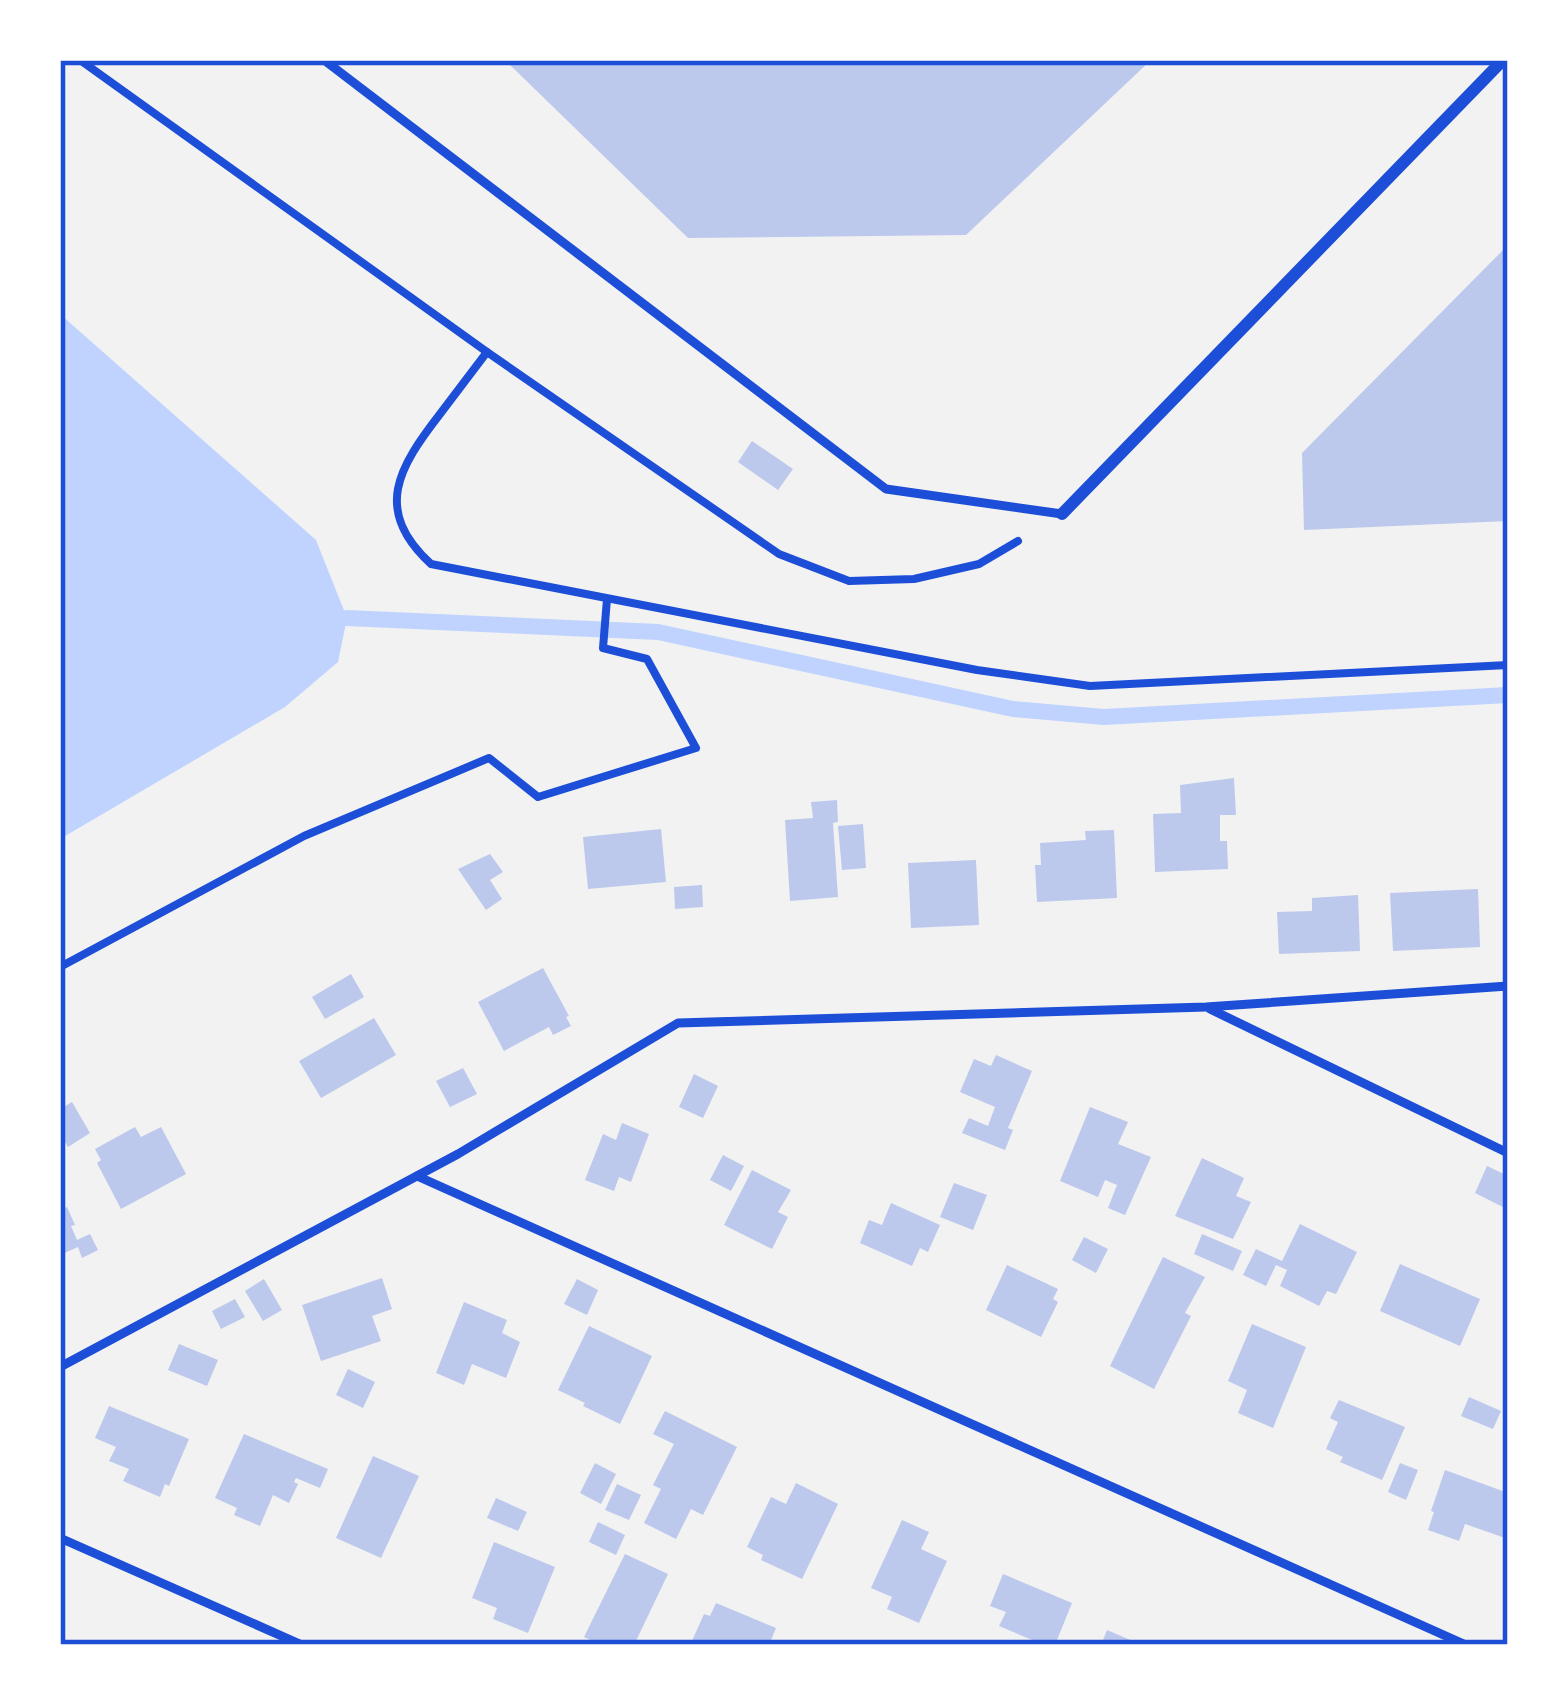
<svg xmlns="http://www.w3.org/2000/svg" width="1568" height="1705" font-family="Inter,sans-serif">
	<style>
		.water { fill: #bfd3fe }
		.lines { fill: none; stroke-linecap: round; stroke-linejoin: round }
		.stream { stroke: #bfd3fe; stroke-width: 16 }
		.building { fill: #bdc9ec }
		.path { stroke: #1d4ed8; stroke-width: 8 }
		.service { stroke: #1d4ed8; stroke-width: 9 }
		.minor { stroke: #1d4ed8; stroke-width: 12 }
		.neatline { fill: none; stroke: #1d4ed8; stroke-width: 4.5 }
	</style>
	<rect width="100%" height="100%" fill="#f2f2f2"/>
	<polygon class="water" points="60,314 316,540 347,618 338,662 285,707 60,839"/>
	<g class="lines">
		<polyline class="stream" points="347,618 658,632 1013,709 1104,717 1508,695"/>
	</g>
	<g class="building">
		<polygon points="505,60 1151,60 966,235 688,238"/>
		<polygon points="1508,245 1508,521 1304,530 1302,453"/>
		<polygon points="752,441 793,469 778,490 738,462"/>
		<polygon points="1234,778 1236,815 1220,815 1220,841 1227,841 1228,869 1155,872 1153,814 1181,813 1180,785"/>
		<polygon points="837,800 838,822 833,823 838,897 790,901 785,820 813,818 811,802"/>
		<polygon points="863,824 866,868 842,870 838,826"/>
		<polygon points="661,829 666,882 588,889 583,837"/>
		<polygon points="1114,830 1117,898 1037,902 1035,865 1041,865 1040,843 1086,840 1085,831"/>
		<polygon points="490,854 503,872 490,880 502,899 486,910 458,869"/>
		<polygon points="976,860 979,925 911,928 908,863"/>
		<polygon points="702,885 703,907 675,909 674,887"/>
		<polygon points="1478,889 1480,947 1393,951 1390,893"/>
		<polygon points="1358,895 1360,951 1279,954 1277,912 1312,911 1312,898"/>
		<polygon points="543,968 569,1016 566,1017 571,1026 553,1035 549,1027 504,1051 478,1002"/>
		<polygon points="351,974 364,997 325,1019 312,997"/>
		<polygon points="374,1018 396,1055 321,1098 299,1061"/>
		<polygon points="996,1055 1032,1071 1008,1128 1013,1130 1005,1150 962,1133 969,1118 988,1126 995,1107 960,1092 974,1059 991,1066"/>
		<polygon points="463,1068 477,1094 450,1107 436,1081"/>
		<polygon points="694,1074 718,1086 703,1118 679,1107"/>
		<polygon points="72,1102 90,1133 68,1147 60,1133 60,1109"/>
		<polygon points="1090,1107 1128,1122 1118,1144 1151,1157 1125,1215 1108,1208 1117,1185 1105,1180 1098,1197 1060,1181"/>
		<polygon points="622,1123 649,1134 631,1182 619,1177 614,1191 585,1180 603,1134 616,1140"/>
		<polygon points="135,1127 141,1137 161,1127 186,1174 121,1209 97,1163 101,1160 95,1149"/>
		<polygon points="723,1155 744,1166 731,1191 710,1180"/>
		<polygon points="1202,1158 1244,1178 1236,1196 1251,1202 1233,1239 1175,1216"/>
		<polygon points="1487,1166 1508,1176 1508,1195 1503,1207 1475,1193"/>
		<polygon points="752,1170 791,1190 778,1212 788,1217 772,1249 724,1225"/>
		<polygon points="954,1183 987,1195 973,1230 940,1217"/>
		<polygon points="891,1203 940,1225 928,1252 920,1248 912,1266 860,1243 869,1220 882,1225"/>
		<polygon points="67,1207 75,1225 71,1226 77,1240 90,1234 98,1250 82,1258 78,1247 60,1255 60,1210"/>
		<polygon points="1300,1224 1357,1252 1336,1294 1327,1291 1319,1306 1280,1286 1287,1270 1276,1265 1266,1286 1243,1275 1256,1249 1282,1261"/>
		<polygon points="1202,1234 1242,1251 1233,1271 1194,1254"/>
		<polygon points="1084,1237 1108,1249 1096,1273 1072,1260"/>
		<polygon points="1163,1257 1205,1277 1185,1313 1191,1316 1154,1389 1110,1366"/>
		<polygon points="1400,1264 1480,1299 1460,1346 1380,1311"/>
		<polygon points="1007,1265 1058,1289 1053,1299 1058,1302 1041,1337 986,1310"/>
		<polygon points="382,1278 392,1309 372,1316 381,1341 321,1361 302,1305"/>
		<polygon points="264,1279 282,1310 263,1321 245,1291"/>
		<polygon points="577,1279 598,1290 587,1315 564,1304"/>
		<polygon points="235,1299 245,1317 221,1329 212,1311"/>
		<polygon points="464,1302 507,1320 502,1333 520,1342 506,1378 472,1364 464,1385 436,1373"/>
		<polygon points="1252,1324 1306,1347 1273,1428 1238,1413 1247,1390 1228,1381"/>
		<polygon points="589,1326 652,1356 620,1424 583,1406 585,1403 558,1390"/>
		<polygon points="179,1344 218,1360 207,1386 168,1370"/>
		<polygon points="348,1369 375,1382 363,1408 336,1395"/>
		<polygon points="1469,1397 1501,1411 1493,1429 1461,1416"/>
		<polygon points="1339,1400 1405,1427 1382,1480 1340,1462 1343,1457 1326,1449 1338,1422 1330,1418"/>
		<polygon points="109,1406 189,1439 169,1486 165,1484 160,1497 123,1481 129,1469 109,1461 116,1447 95,1438"/>
		<polygon points="665,1411 737,1447 703,1515 691,1509 676,1539 644,1523 661,1489 653,1485 674,1444 653,1434"/>
		<polygon points="244,1434 328,1469 320,1488 296,1478 294,1482 298,1484 289,1503 273,1495 260,1526 234,1515 237,1508 215,1498"/>
		<polygon points="373,1456 419,1476 381,1558 336,1538"/>
		<polygon points="595,1463 616,1474 601,1504 580,1493"/>
		<polygon points="1400,1463 1418,1470 1406,1500 1388,1492"/>
		<polygon points="1445,1470 1508,1493 1508,1539 1465,1524 1459,1541 1428,1530 1434,1512 1431,1511"/>
		<polygon points="796,1483 838,1504 802,1579 761,1560 763,1555 747,1547 771,1497 786,1504"/>
		<polygon points="617,1484 641,1495 629,1520 605,1510"/>
		<polygon points="496,1498 527,1512 518,1531 487,1518"/>
		<polygon points="902,1520 929,1532 921,1549 947,1561 919,1623 887,1609 892,1597 871,1588"/>
		<polygon points="598,1522 625,1535 616,1555 589,1542"/>
		<polygon points="494,1542 555,1567 528,1633 493,1619 497,1608 472,1598"/>
		<polygon points="625,1554 668,1574 634,1645 601,1645 584,1637"/>
		<polygon points="1003,1574 1072,1603 1055,1645 1044,1645 999,1626 1006,1612 990,1606"/>
		<polygon points="716,1603 776,1628 769,1645 702,1645 692,1641 704,1614 710,1616"/>
		<polygon points="1107,1630 1142,1645 1101,1645"/>
	</g>
	<g class="lines">
		<g class="path">
			<polyline points="80,60 487,352 779,554 849,581 914,579 979,564 1018,541"/>
			<path d="M487 352C471 373 456 393 440 414 399 467 372 510 431 564L977 670 1090 686 1508 665"/>
			<polyline points="60,967 304,836 489,758 538,797 696,748 647,659 603,648 607,599"/>
		</g>
		<g class="service">
			<polyline points="324,60 886,489 1062,514"/>
			<polyline points="1210,1009 1508,1153"/>
			<polyline points="417,1176 1466,1645"/>
			<polyline points="60,1367 458,1154 678,1023 1206,1007 1508,986"/>
			<polyline points="60,1538 302,1645"/>
		</g>
		<polyline class="minor" points="1062,514 1503,60"/>
	</g>
	<rect width="1568" height="1705" fill="none" stroke="#ffffff" stroke-width="126"/>
	<rect x="63" y="63" width="1442" height="1579" class="neatline"/>
</svg>
